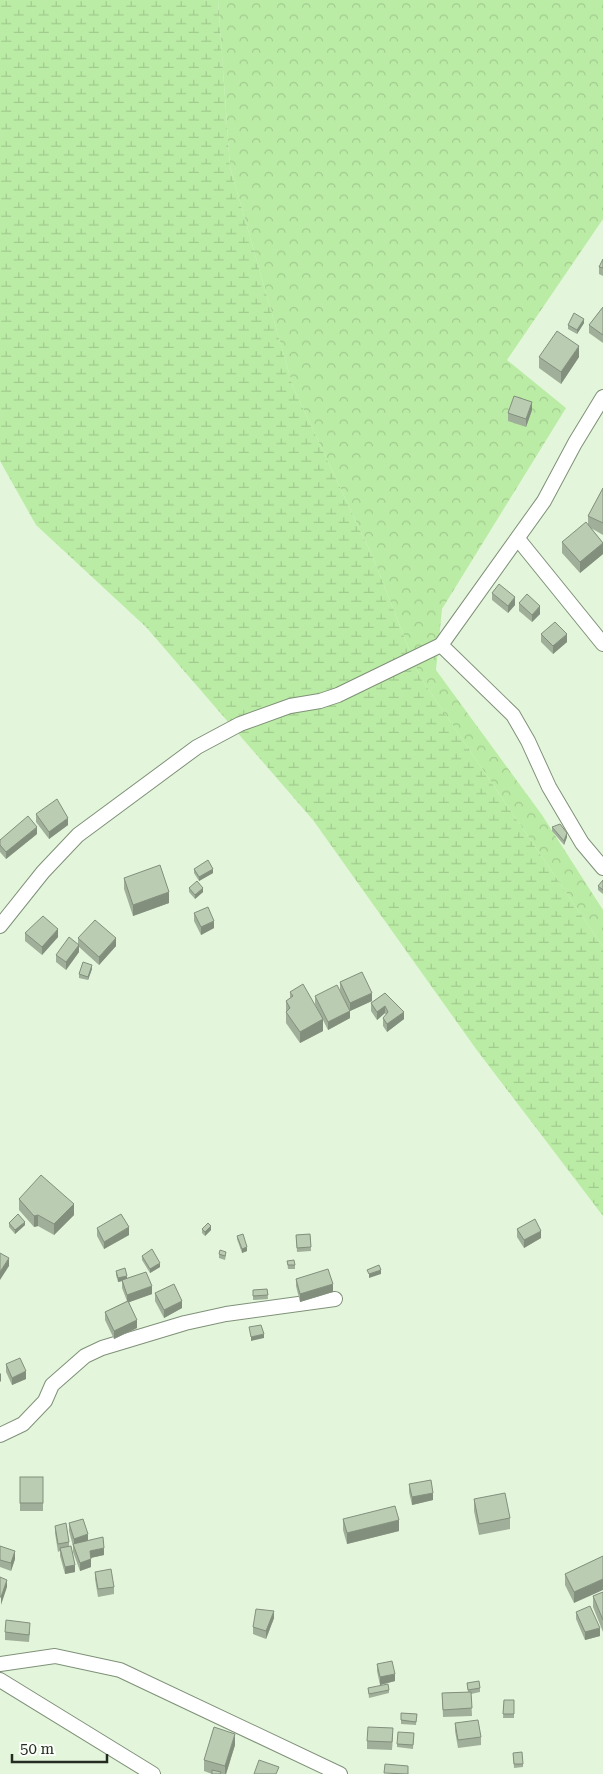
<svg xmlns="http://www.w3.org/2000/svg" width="603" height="1774" font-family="'Roboto Serif',serif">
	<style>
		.forest { fill: url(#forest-crowns) }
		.wetland { fill: url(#wetland-marsh) }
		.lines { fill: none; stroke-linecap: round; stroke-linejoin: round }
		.minor-casing { stroke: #7f9178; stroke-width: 16 }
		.minor { stroke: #fff; stroke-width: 14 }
		.wall { fill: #a0af99 }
		.shaded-wall { fill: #828f7d }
		.building { fill: #baccb2; stroke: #828f7d }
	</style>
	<defs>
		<pattern id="forest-crowns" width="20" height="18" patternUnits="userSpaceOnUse" patternTransform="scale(1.25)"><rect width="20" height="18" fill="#bbeca5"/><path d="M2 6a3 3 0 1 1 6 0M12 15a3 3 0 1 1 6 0" fill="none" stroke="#a1cb8e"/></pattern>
		<pattern id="wetland-marsh" width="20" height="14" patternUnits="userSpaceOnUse" patternTransform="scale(1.25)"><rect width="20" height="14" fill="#bbeca5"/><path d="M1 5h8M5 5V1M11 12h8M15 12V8" fill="none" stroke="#a1cb8e"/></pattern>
	</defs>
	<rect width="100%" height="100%" fill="#e3f6db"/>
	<polygon class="forest" points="218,0 603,0 603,219 507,360 566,408 442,609 436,670 542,815 603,910 603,947 420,677 374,560 293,387 230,167"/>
	<polygon class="wetland" points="0,0 218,0 230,167 293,387 374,560 420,677 603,947 603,1216 476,1049 313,820 146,627 36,525 0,461"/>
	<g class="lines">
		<defs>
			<g id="minor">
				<polyline points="518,539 603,644"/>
				<polyline points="441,645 513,715 528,741 549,787 582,843 603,868"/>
				<polyline points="0,926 43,872 78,835 197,747 240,724 290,706 320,701 338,695 441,645 544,501 575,443 603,397"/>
				<polyline points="0,1435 23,1424 45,1401 52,1385 85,1356 102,1348 185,1323 226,1314 335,1299"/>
				<polyline points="0,1664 55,1656 120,1670 340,1774"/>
				<polyline points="0,1680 153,1774"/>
			</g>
		</defs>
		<use href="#minor" class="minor-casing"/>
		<use href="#minor" class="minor"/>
	</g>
	<g class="wall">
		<polygon points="603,259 603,276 599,274 599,267"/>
		<polygon points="603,307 603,343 589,333 589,325"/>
		<polygon points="584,323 577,334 568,329 568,325"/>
		<polygon points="539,357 579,357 561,384 539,368"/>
		<polygon points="532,410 526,427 508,421 508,413"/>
		<polygon points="603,488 603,535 591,528 603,543 603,554 580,573 562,553 562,542 588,525 588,516"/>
		<polygon points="492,593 515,605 508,613 492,600"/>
		<polygon points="519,603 540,614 532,622 519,611"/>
		<polygon points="541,634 567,642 553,654 541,642"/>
		<polygon points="36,814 68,825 49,839 36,822"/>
		<polygon points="552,827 567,837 564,845 552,831"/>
		<polygon points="37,834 6,859 0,852 0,840"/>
		<polygon points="194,869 213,873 199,881 194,873"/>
		<polygon points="124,878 169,903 133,916 124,889"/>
		<polygon points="603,880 603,894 598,890 598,886"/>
		<polygon points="189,888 203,892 195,899 189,892"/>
		<polygon points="194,913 214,928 201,935 194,921"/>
		<polygon points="25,933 58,937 42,955 25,941"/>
		<polygon points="78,938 116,946 99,965 79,947 79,952 66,970 56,962 56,955 78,944"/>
		<polygon points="92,969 88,980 79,978 79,974"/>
		<polygon points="340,982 372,1001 350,1011 350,1018 328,1030 315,1004 315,996 345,1001 340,990"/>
		<polygon points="290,992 323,1031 300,1043 286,1023 286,1001 290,998"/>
		<polygon points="385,993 404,1019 387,1032 383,1026 383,1018 386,1015 385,1013 377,1020 371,1011 371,1003"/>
		<polygon points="19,1199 74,1215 54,1235 38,1226 34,1227 19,1210"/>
		<polygon points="9,1223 25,1225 15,1234 9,1227"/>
		<polygon points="97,1228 129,1235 104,1249 97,1236"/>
		<polygon points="202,1229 211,1230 205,1236 202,1233"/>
		<polygon points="517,1229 541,1238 524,1248 517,1237"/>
		<polygon points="310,1234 311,1251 297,1252 296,1235"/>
		<polygon points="237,1236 247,1251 242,1253 237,1239"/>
		<polygon points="219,1254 226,1255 225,1260 219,1258"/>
		<polygon points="142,1256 160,1267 150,1273 142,1260"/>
		<polygon points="287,1261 295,1265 295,1269 288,1269"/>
		<polygon points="116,1271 152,1294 129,1302 137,1328 114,1339 105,1320 105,1312 127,1301 122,1288 122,1281 118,1282 116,1275"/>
		<polygon points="296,1279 333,1292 300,1302 296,1286"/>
		<polygon points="267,1289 268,1299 253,1300 253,1290"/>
		<polygon points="155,1293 182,1308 164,1318 155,1301"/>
		<polygon points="6,1364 26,1379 12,1385 6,1372"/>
		<rect x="20" y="1477" width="23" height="34"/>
		<polygon points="409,1484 433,1500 412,1505 409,1492"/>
		<polygon points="474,1499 510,1518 510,1529 479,1535 474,1511"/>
		<polygon points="343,1519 399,1531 347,1544 343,1530"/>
		<polygon points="69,1523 104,1555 91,1558 91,1567 80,1571 73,1552 73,1546 69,1531"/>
		<polygon points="55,1526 69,1542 69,1546 75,1572 65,1574 60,1556 60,1551 58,1552 55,1533"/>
		<polygon points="0,1546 15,1559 11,1571 0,1567"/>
		<polygon points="603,1556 574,1603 565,1585 565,1574"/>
		<polygon points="95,1572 114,1587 114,1594 98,1597 95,1579"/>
		<polygon points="603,1592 603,1632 593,1607 593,1596"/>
		<polygon points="576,1612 600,1636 585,1640 576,1619"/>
		<polygon points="274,1618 266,1639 253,1634 253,1627"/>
		<polygon points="30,1631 29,1642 5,1640 5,1632"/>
		<polygon points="377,1664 395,1681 380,1685 377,1671"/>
		<polygon points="467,1683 480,1688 480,1692 471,1694 472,1716 443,1717 442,1693 468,1692"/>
		<polygon points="368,1688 389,1690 389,1693 369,1698"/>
		<polygon points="504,1700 514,1700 514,1718 503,1718"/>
		<polygon points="401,1713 417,1714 416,1725 401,1724"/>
		<polygon points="455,1723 481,1737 481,1745 458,1748 455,1731"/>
		<polygon points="414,1733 413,1749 397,1747 397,1744"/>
		<polygon points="393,1736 392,1750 367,1749 367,1741"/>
		<polygon points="235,1745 226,1774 212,1774 204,1771 204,1760"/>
		<polygon points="513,1753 523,1764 523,1767 514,1768"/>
	</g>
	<g class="shaded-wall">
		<polygon points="584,319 584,323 577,334 577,330"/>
		<polygon points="579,346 579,357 561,384 561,372"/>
		<polygon points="532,402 532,410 526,427 526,419"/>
		<polygon points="603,543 603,554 580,573 580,562"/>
		<polygon points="515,597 515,605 508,613 508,606"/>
		<polygon points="540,606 540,614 532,622 532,615"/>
		<polygon points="567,634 567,642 553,654 553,646"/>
		<polygon points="68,818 68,825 49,839 49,832"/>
		<polygon points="37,827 37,834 6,859 6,852"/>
		<polygon points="567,833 567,837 564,845 564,841"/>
		<polygon points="213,869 213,873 199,881 199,877"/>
		<polygon points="203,888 203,892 195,899 195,895"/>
		<polygon points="169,892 169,903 133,916 133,905"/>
		<polygon points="214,921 214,928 201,935 201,927"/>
		<polygon points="58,929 58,937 42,955 42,947"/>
		<polygon points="116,938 116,946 99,965 99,957"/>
		<polygon points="79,945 79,952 66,970 66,962"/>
		<polygon points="92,965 92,969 88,980 88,977"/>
		<polygon points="372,993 372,1001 350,1011 350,1018 328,1030 328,1022 350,1011 350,1003"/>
		<polygon points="385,1006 385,1013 377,1020 377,1012"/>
		<polygon points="404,1012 404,1019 387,1032 387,1024"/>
		<polygon points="323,1019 323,1031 300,1043 300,1032"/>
		<polygon points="74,1204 74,1215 54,1235 54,1224"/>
		<polygon points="38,1215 38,1226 34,1227 34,1216"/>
		<polygon points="25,1222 25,1225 15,1234 15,1230"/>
		<polygon points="211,1226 211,1230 205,1236 205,1232"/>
		<polygon points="129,1227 129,1235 104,1249 104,1242"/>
		<polygon points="541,1231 541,1238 524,1248 524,1240"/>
		<polygon points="247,1247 247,1251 242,1253 242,1249"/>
		<polygon points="9,1258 9,1266 0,1280 0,1272"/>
		<polygon points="160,1263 160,1267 150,1273 150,1269"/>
		<polygon points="381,1270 381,1274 369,1278 369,1274"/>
		<polygon points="127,1276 127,1280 118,1282 118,1278"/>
		<polygon points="333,1284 333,1292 300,1302 300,1294"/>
		<polygon points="152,1286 152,1294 127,1303 127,1295"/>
		<polygon points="182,1301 182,1308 164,1318 164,1310"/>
		<polygon points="137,1320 137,1328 114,1339 114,1331"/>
		<polygon points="264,1334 264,1338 251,1341 251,1337"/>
		<polygon points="26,1371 26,1379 12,1385 12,1378"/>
		<polygon points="1,1373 1,1381 0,1382 0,1374"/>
		<polygon points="433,1493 433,1500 412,1505 412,1497"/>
		<polygon points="399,1520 399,1531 347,1544 347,1533"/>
		<polygon points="88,1534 88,1542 74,1545 74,1539"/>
		<polygon points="104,1548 104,1555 90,1558 90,1551"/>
		<polygon points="15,1551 15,1559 11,1571 11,1563"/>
		<polygon points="91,1559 91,1567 80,1571 80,1563"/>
		<polygon points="75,1565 75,1572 65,1574 65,1567"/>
		<polygon points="603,1579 603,1590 574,1603 574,1592"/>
		<polygon points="7,1580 7,1587 1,1605 1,1597"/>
		<polygon points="274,1611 274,1618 266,1639 266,1631"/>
		<polygon points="600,1628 600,1636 585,1640 585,1632"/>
		<polygon points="395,1674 395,1681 380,1685 380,1677"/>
		<polygon points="235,1734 235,1745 226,1774 225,1774 225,1766"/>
	</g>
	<g class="building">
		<polygon points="603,259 603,268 599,267"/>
		<polygon points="603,307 603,335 589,325"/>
		<polygon points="574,313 584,319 577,330 568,325"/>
		<polygon points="557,331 579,346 561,372 539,357"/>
		<polygon points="514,396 532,402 526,419 508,413"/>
		<polygon points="603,488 603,523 588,516"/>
		<polygon points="586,522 603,543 580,562 562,542"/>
		<polygon points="499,584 515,597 508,606 492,593"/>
		<polygon points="527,594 540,606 532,615 519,603"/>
		<polygon points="555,622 567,634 553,646 541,634"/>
		<polygon points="57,799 68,818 49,832 36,814"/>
		<polygon points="28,816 37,827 6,852 0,845 0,840"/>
		<polygon points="560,824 567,833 564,841 552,827"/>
		<polygon points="208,860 213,869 199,877 194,869"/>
		<polygon points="160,865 169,892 133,905 124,878"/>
		<polygon points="603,880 603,890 598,886"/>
		<polygon points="197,881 203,888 195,895 189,888"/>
		<polygon points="208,907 214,921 201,927 194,913"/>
		<polygon points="43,916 58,929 42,947 25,933"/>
		<polygon points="95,920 116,938 99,957 78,938"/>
		<polygon points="69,937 79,945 66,962 56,955"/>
		<polygon points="83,962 92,965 88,977 79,974"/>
		<polygon points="362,972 372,993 350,1003 340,982"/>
		<polygon points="303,984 323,1019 300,1032 286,1012 290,1008 286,1001 293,996 290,992"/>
		<polygon points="337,985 350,1011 328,1022 315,996"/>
		<polygon points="385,993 404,1012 387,1024 383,1018 388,1012 385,1006 377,1012 371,1003"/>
		<polygon points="41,1175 74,1204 54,1224 38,1215 34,1216 19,1199"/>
		<polygon points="18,1214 25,1222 15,1230 9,1223"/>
		<polygon points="121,1214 129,1227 104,1242 97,1228"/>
		<polygon points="535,1219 541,1231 524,1240 517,1229"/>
		<polygon points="208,1223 211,1226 205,1232 202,1229"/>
		<polygon points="243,1234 247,1247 242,1249 237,1236"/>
		<polygon points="310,1234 311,1247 297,1248 296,1235"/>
		<polygon points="152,1249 160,1263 150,1269 142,1256"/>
		<polygon points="220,1250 226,1252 225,1256 219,1254"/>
		<polygon points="0,1253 9,1258 0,1272"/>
		<polygon points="294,1260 295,1265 288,1265 287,1261"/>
		<polygon points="379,1265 381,1270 369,1274 367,1270"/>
		<polygon points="125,1268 127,1276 118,1278 116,1271"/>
		<polygon points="328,1269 333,1284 300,1294 296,1279"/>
		<polygon points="146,1272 152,1286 127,1295 122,1280"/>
		<polygon points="174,1284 182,1301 164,1310 155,1293"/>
		<polygon points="267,1289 268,1295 253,1296 253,1290"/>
		<polygon points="128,1301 137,1320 114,1331 105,1312"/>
		<polygon points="261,1325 264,1334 251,1337 249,1327"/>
		<polygon points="20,1358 26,1371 12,1378 6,1364"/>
		<rect x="20" y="1477" width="23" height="26"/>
		<polygon points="431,1480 433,1493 412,1497 409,1484"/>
		<polygon points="505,1493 510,1518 479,1524 474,1499"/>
		<polygon points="395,1506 399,1520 347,1533 343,1519"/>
		<polygon points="83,1519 88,1534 74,1539 69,1523"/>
		<polygon points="66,1523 69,1542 58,1544 55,1526"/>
		<polygon points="103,1537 104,1548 90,1551 91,1559 80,1563 73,1544"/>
		<polygon points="0,1546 15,1551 11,1563 0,1560"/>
		<polygon points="71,1546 75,1565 65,1567 60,1548"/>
		<polygon points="603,1556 603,1579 574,1592 565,1574"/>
		<polygon points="111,1569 114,1587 98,1589 95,1572"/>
		<polygon points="0,1577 7,1580 1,1597 0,1597"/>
		<polygon points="603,1592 603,1620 593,1596"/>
		<polygon points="590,1606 600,1628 585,1632 576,1612"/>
		<polygon points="256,1609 274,1611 266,1631 253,1627"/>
		<polygon points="6,1620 30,1623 29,1635 5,1632"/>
		<polygon points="392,1661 395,1674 380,1677 377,1664"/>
		<polygon points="479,1681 480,1688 468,1690 467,1683"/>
		<polygon points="388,1684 389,1690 369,1694 368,1688"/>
		<polygon points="471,1692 472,1708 443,1710 442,1693"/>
		<polygon points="504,1700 514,1700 514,1714 503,1714"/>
		<polygon points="401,1713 417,1714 416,1722 401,1720"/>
		<polygon points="478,1720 481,1737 458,1740 455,1723"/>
		<polygon points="214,1727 235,1734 225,1766 204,1760"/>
		<polygon points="368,1727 393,1728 392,1742 367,1741"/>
		<polygon points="398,1732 414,1733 413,1745 397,1744"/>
		<polygon points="522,1752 523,1764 514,1764 513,1753"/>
		<polygon points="259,1760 279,1767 276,1774 254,1774"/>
		<polygon points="385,1764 408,1766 408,1774 384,1773"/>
		<polygon points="212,1770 221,1772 220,1774 212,1774"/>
	</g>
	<path d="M12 1754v8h95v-8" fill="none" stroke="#242b21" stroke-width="2.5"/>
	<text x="20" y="1754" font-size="15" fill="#242b21" stroke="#fafef9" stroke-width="4" paint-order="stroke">50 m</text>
</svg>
